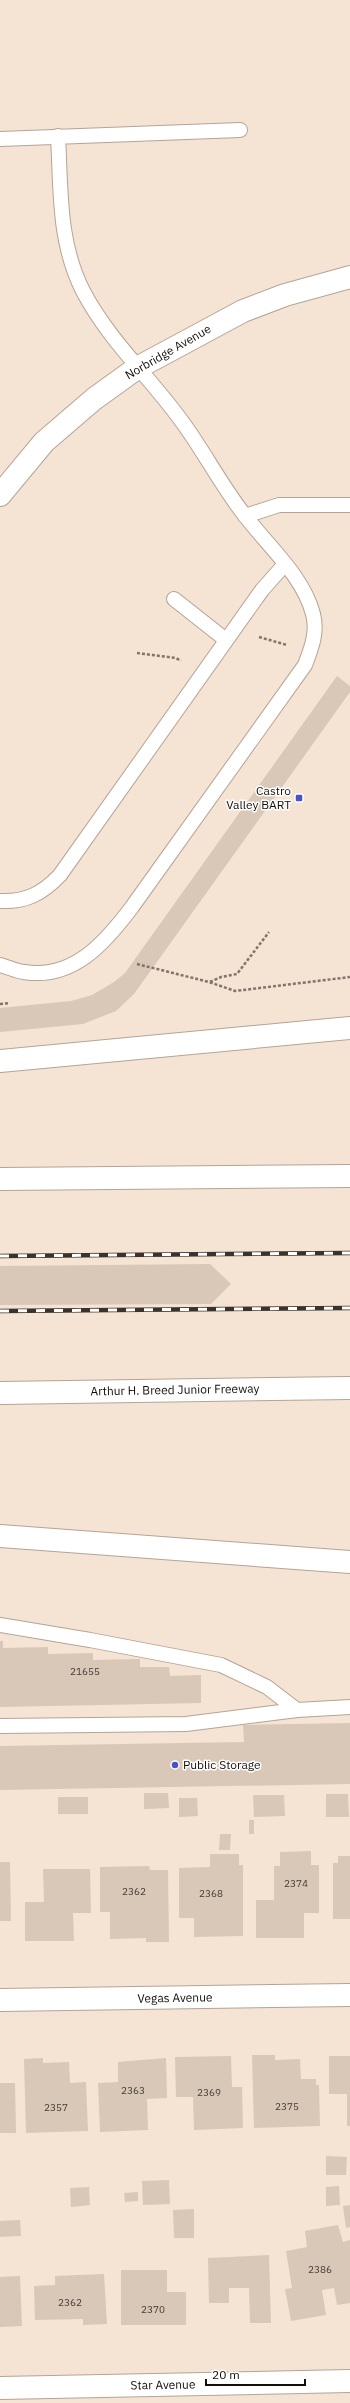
<svg xmlns="http://www.w3.org/2000/svg" width="350" height="2403" font-family="'IBM Plex Sans',sans-serif">
	<style>
		.building { fill: #d9c7b8 }
		.lines { fill: none; stroke-linecap: round; stroke-linejoin: round }
		.lane-casing { stroke: #b5a495; stroke-width: 16 }
		.street-casing { stroke: #b5a495; stroke-width: 24 }
		.secondary-casing { stroke: #b5a495; stroke-width: 24 }
		.highway-casing { stroke: #b5a495; stroke-width: 24 }
		.path { stroke: #80756b; stroke-width: 2.5; stroke-dasharray: 3 2; stroke-linecap: butt }
		.lane { stroke: #fff; stroke-width: 14 }
		.street { stroke: #fff; stroke-width: 22 }
		.secondary { stroke: #fff; stroke-width: 22 }
		.highway { stroke: #fff; stroke-width: 22 }
		.rail-casing { stroke: #3a322b; stroke-width: 4.5 }
		.rail { stroke: #fff; stroke-width: 3; stroke-dasharray: 9; stroke-linecap: butt }
		.poi-dot { fill: #4754c8; stroke: #fff; stroke-width: 1.5 }
		.labels { text-anchor: middle; stroke-width: 3; stroke-linejoin: round; paint-order: stroke }
		.number-label { font-size: 10px; fill: #453c35 }
		.street-label { font-size: 12px; fill: #140e09; stroke: #fff }
		.poi-label { font-size: 12px; fill: #140e09; stroke: #fff; text-anchor: end }
	</style>
	<rect width="100%" height="100%" fill="#f5e3d4"/>
	<g class="building">
		<polygon points="337,676 350,686 350,692 134,994 116,1011 83,1024 0,1032 0,1008 71,1001 92,995 114,982 125,973"/>
		<polygon points="210,1264 231,1284 211,1304 0,1305 0,1266"/>
		<polygon points="0,1641 3,1641 3,1648 48,1647 48,1654 93,1653 93,1660 140,1659 140,1667 169,1667 170,1676 201,1675 201,1703 0,1707"/>
		<polygon points="350,1723 350,1784 0,1790 0,1746 244,1742 243,1725"/>
		<polygon points="144,1793 168,1793 169,1808 144,1809"/>
		<polygon points="326,1794 348,1794 349,1817 326,1817"/>
		<polygon points="253,1795 284,1795 285,1816 254,1817"/>
		<rect x="58" y="1797" width="30" height="17"/>
		<polygon points="179,1798 197,1798 198,1816 179,1817"/>
		<rect x="249" y="1820" width="5" height="14"/>
		<polygon points="220,1834 231,1834 230,1850 219,1850"/>
		<polygon points="311,1851 311,1865 319,1865 319,1913 304,1913 304,1938 256,1938 256,1900 274,1900 274,1866 280,1866 280,1852"/>
		<polygon points="210,1854 239,1854 239,1865 243,1865 243,1936 194,1937 194,1918 179,1918 179,1868 210,1867"/>
		<polygon points="338,1856 350,1856 350,1919 333,1919 333,1863 338,1863"/>
		<polygon points="0,1862 10,1862 11,1921 0,1921"/>
		<polygon points="149,1866 150,1870 168,1870 169,1942 146,1942 146,1938 110,1939 110,1912 100,1912 100,1867"/>
		<polygon points="43,1869 90,1869 91,1913 73,1913 74,1941 25,1941 25,1902 44,1902"/>
		<polygon points="252,2055 275,2055 275,2060 300,2059 301,2079 316,2079 316,2085 319,2085 320,2126 254,2128"/>
		<polygon points="231,2056 232,2087 242,2087 243,2128 194,2130 193,2097 176,2097 175,2057"/>
		<polygon points="329,2056 350,2056 350,2126 347,2126 347,2094 329,2094"/>
		<polygon points="43,2058 43,2063 69,2062 70,2083 86,2082 88,2131 26,2133 24,2059"/>
		<polygon points="166,2058 167,2098 147,2099 148,2130 100,2132 98,2083 118,2082 118,2062"/>
		<polygon points="0,2083 15,2083 16,2133 0,2133"/>
		<polygon points="326,2156 347,2157 346,2175 326,2175"/>
		<polygon points="169,2180 170,2204 143,2205 142,2181"/>
		<polygon points="339,2186 340,2205 326,2206 326,2187"/>
		<polygon points="89,2187 90,2205 71,2207 70,2188"/>
		<polygon points="138,2192 138,2201 125,2202 124,2193"/>
		<polygon points="350,2205 350,2227 346,2228 343,2206"/>
		<polygon points="194,2209 194,2238 174,2238 173,2210"/>
		<polygon points="20,2220 21,2236 0,2237 0,2221"/>
		<polygon points="338,2225 343,2242 350,2240 350,2303 337,2305 334,2288 322,2290 326,2315 291,2321 285,2289 292,2288 286,2251 307,2247 305,2231"/>
		<polygon points="269,2255 271,2323 250,2323 249,2288 229,2288 229,2303 209,2303 208,2258"/>
		<polygon points="121,2270 167,2270 167,2292 186,2292 186,2325 121,2325"/>
		<polygon points="104,2274 107,2324 83,2325 83,2319 35,2320 34,2286 55,2285 55,2276"/>
		<polygon points="20,2276 22,2326 0,2327 0,2277"/>
	</g>
	<g class="lines">
		<defs>
			<g id="lane">
				<polyline points="0,139 240,130"/>
				<polyline points="245,516 279,505 350,505"/>
				<polyline points="174,599 226,640"/>
				<path d="M0 901C26 902 42 894 60 875L262 590 285 564"/>
				<path d="M0 965C8 967 16 971 24 972 73 980 105 943 132 907L305 665C311 649 318 632 313 614 303 576 269 547 246 517 222 487 205 453 183 423 151 378 109 341 83 291 58 242 61 190 58 136"/>
				<polyline points="0,1625 90,1640 221,1665 267,1687 297,1710"/>
				<polyline points="0,1726 186,1724 297,1710 350,1707"/>
			</g>
			<g id="street">
				<polyline points="0,2000 350,1995"/>
				<polyline points="0,2388 350,2381"/>
			</g>
			<polyline id="secondary" points="0,495 44,442 94,399 137,368 243,311 285,295 350,277"/>
			<g id="highway">
				<polyline points="0,1061 350,1028"/>
				<polyline points="0,1179 350,1176"/>
				<polyline points="0,1393 350,1388"/>
				<polyline points="0,1536 350,1562"/>
			</g>
		</defs>
		<use href="#lane" class="lane-casing"/>
		<use href="#street" class="street-casing"/>
		<use href="#secondary" class="secondary-casing"/>
		<use href="#highway" class="highway-casing"/>
		<g class="path">
			<polyline points="259,637 287,645"/>
			<polyline points="137,653 176,658 181,661"/>
			<polyline points="137,964 209,982 235,991 350,977"/>
			<polyline points="210,982 221,977 237,974 269,932"/>
			<polyline points="0,1004 10,1003"/>
		</g>
		<use href="#lane" class="lane"/>
		<use href="#street" class="street"/>
		<use href="#secondary" class="secondary"/>
		<use href="#highway" class="highway"/>
		<defs>
			<g id="rail">
				<polyline points="0,1256 350,1253"/>
				<polyline points="0,1311 350,1308"/>
			</g>
		</defs>
		<use href="#rail" class="rail-casing"/>
		<use href="#rail" class="rail"/>
	</g>
	<g class="poi-dot">
		<rect x="295" y="794" width="8" height="8" rx="2"/>
		<circle cx="175" cy="1765" r="4"/>
	</g>
	<g class="labels">
		<g class="number-label">
			<text x="85" y="1675">21655</text>
			<text x="296" y="1887">2374</text>
			<text x="134" y="1895">2362</text>
			<text x="211" y="1897">2368</text>
			<text x="133" y="2094">2363</text>
			<text x="209" y="2096">2369</text>
			<text x="287" y="2110">2375</text>
			<text x="56" y="2111">2357</text>
			<text x="320" y="2273">2386</text>
			<text x="70" y="2306">2362</text>
			<text x="153" y="2313">2370</text>
		</g>
		<g class="street-label">
			<text transform="translate(168 352) rotate(-30)" y="4">Norbridge Avenue</text>
			<text transform="translate(175 1390) rotate(-1)" y="4">Arthur H. Breed Junior Freeway</text>
			<text transform="translate(175 1998) rotate(-1)" y="4">Vegas Avenue</text>
			<text transform="translate(163 2385) rotate(-1)" y="4">Star Avenue</text>
		</g>
		<g class="poi-label">
			<text x="291" y="795">Castro<tspan x="291" dy="14">Valley BART</tspan></text>
			<text x="183" y="1769" text-anchor="start">Public Storage</text>
		</g>
	</g>
	<path d="M206 2379v6h99v-6" fill="none" stroke="#140e09" stroke-width="2"/>
	<text x="212" y="2379" font-size="12" fill="#140e09" stroke="#ffffff" stroke-width="3" paint-order="stroke">20 m</text>
</svg>
